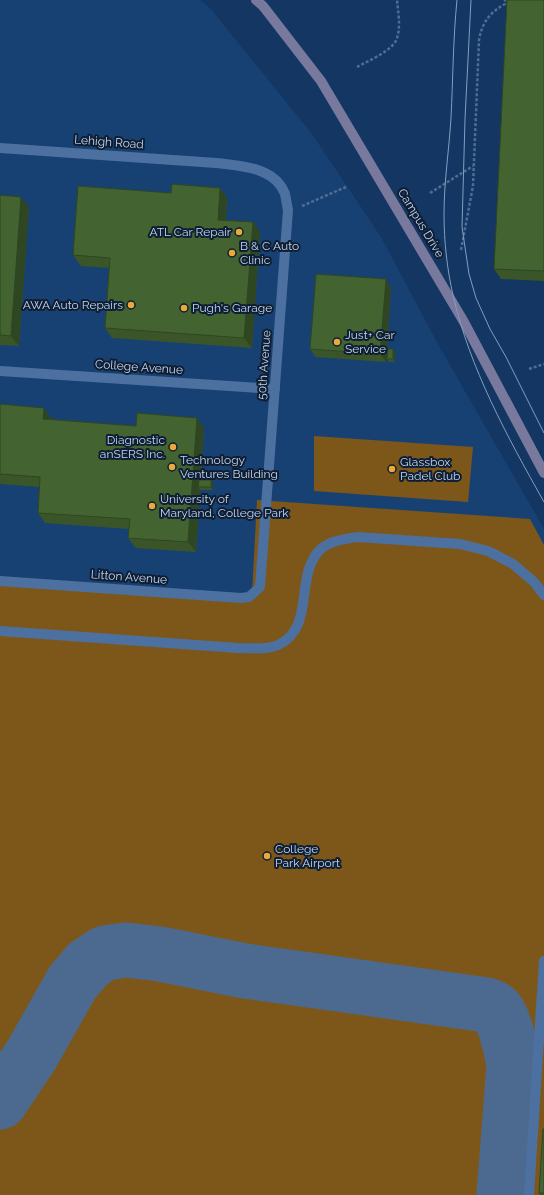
<svg xmlns="http://www.w3.org/2000/svg" width="544" height="1195" font-family="Raleway,sans-serif">
	<style>
		.built { fill: #184173 }
		.green { fill: #7d571a }
		.lines { fill: none; stroke-linecap: round; stroke-linejoin: round }
		.taxiway { stroke: #4c6a90; stroke-width: 55 }
		.path { stroke: #506e94; stroke-width: 2.5; stroke-dasharray: 3 2; stroke-linecap: butt }
		.service { stroke: #4c71a1; stroke-width: 10 }
		.minor { stroke: #4c71a1; stroke-width: 10 }
		.secondary { stroke: #78799d; stroke-width: 10 }
		.tram { stroke: #849ebf; stroke-width: 1 }
		.wall { fill: #3a5629 }
		.shaded-wall { fill: #2f4622 }
		.building { fill: #436430; stroke: #2f4622 }
		.poi-dot { fill: #eca93b; stroke: #0f1e32; stroke-width: 1.5 }
		.labels { text-anchor: middle; stroke-width: 4; stroke-linejoin: round; paint-order: stroke }
		.street-label { font-size: 12px; fill: #c1d6f1; stroke: #0f1e32 }
		.poi-label { font-size: 12px; fill: #c1d6f1; stroke: #0f1e32; text-anchor: start }
	</style>
	<rect width="100%" height="100%" fill="#133662"/>
	<polygon class="built" points="0,0 200,0 210,8 312,134 381,237 439,346 544,529 544,571 295,603 0,622"/>
	<g class="green">
		<polygon points="314,436 473,447 468,502 314,491"/>
		<polygon points="257,500 530,519 544,545 544,1195 0,1195 0,578 252,594"/>
	</g>
	<g class="lines">
		<path class="taxiway" d="M0 1102 32 1054 72 983 88 964 105 953 126 950 160 954 245 971 487 1005C489 1006 493 1007 495 1009 504 1015 512 1053 514 1065L504 1195"/>
		<g class="path">
			<path d="M357 67C368 61 394 50 397 38 401 26 398 12 397 0"/>
			<polyline points="430,193 473,166"/>
			<polyline points="302,206 346,187"/>
			<path d="M461 250 473 186 479 40C482 23 489 13 505 4V0"/>
			<polyline points="529,369 544,364"/>
			<polyline points="200,498 226,498"/>
		</g>
		<polyline class="service" points="529,1195 544,961"/>
		<g class="minor">
			<path d="M0 148 216 163C241 166 275 167 285 194 286 199 287 205 288 210L260 587 249 597 241 598 0 581"/>
			<polyline points="0,371 275,389"/>
			<path d="M0 631 238 648C251 648 267 650 278 645 315 628 295 579 318 552 327 541 344 539 357 537L460 544 488 551 513 564 534 582 544 595"/>
		</g>
		<polyline class="secondary" points="256,0 263,6 321,81 464,322 544,473"/>
		<g class="tram">
			<path d="M457 0C453 39 453 79 451 118 449 150 444 182 444 214 444 241 447 269 453 295 470 369 507 436 544 502"/>
			<polyline points="471,0 465,119 462,227 469,274 476,298 490,329 506,357 544,433"/>
		</g>
	</g>
	<g class="wall">
		<polygon points="544,0 544,281 501,279 494,269"/>
		<polygon points="220,188 227,198 226,220 253,222 260,232 252,348 112,338 105,328 109,268 81,266 73,255 171,193"/>
		<polygon points="0,195 29,207 19,346 0,345"/>
		<polygon points="391,288 386,362 316,357 310,349"/>
		<polygon points="393,349 395,352 395,362 389,362 387,359"/>
		<polygon points="0,404 51,418 51,419 136,426 204,428 201,480 213,483 213,490 200,490 196,552 136,548 128,538 129,529 45,523 38,513 39,487 0,484"/>
		<polygon points="544,1129 544,1195 540,1195 539,1193"/>
	</g>
	<g class="shaded-wall">
		<polygon points="220,188 227,198 225,230 218,220"/>
		<polygon points="21,197 29,207 19,346 11,336"/>
		<polygon points="253,222 260,232 252,348 244,338"/>
		<polygon points="386,279 391,288 386,362 380,354"/>
		<polygon points="393,349 395,352 395,362 393,359"/>
		<polygon points="44,408 51,418 50,429 43,419"/>
		<polygon points="197,418 204,428 200,487 198,487 200,490 196,552 188,542"/>
		<polygon points="211,480 213,483 213,490 211,487"/>
	</g>
	<g class="building">
		<polygon points="507,0 544,0 544,271 494,269"/>
		<polygon points="172,184 220,188 218,220 253,222 244,338 105,328 110,258 73,255 78,186 171,193"/>
		<polygon points="0,195 21,197 11,336 0,335"/>
		<polygon points="316,274 386,279 380,354 310,349"/>
		<polygon points="388,349 393,349 393,359 387,359"/>
		<polygon points="0,404 44,408 43,419 136,426 137,413 197,418 188,542 128,538 130,519 38,513 40,477 0,474"/>
		<polygon points="199,480 211,480 211,487 198,487"/>
		<polygon points="543,1129 544,1129 544,1193 539,1193"/>
	</g>
	<g class="poi-dot">
		<circle cx="239" cy="232" r="4"/>
		<circle cx="232" cy="253" r="4"/>
		<circle cx="131" cy="305" r="4"/>
		<circle cx="184" cy="308" r="4"/>
		<circle cx="337" cy="342" r="4"/>
		<circle cx="173" cy="447" r="4"/>
		<circle cx="172" cy="467" r="4"/>
		<circle cx="392" cy="469" r="4"/>
		<circle cx="152" cy="506" r="4"/>
		<circle cx="267" cy="856" r="4"/>
	</g>
	<g class="labels">
		<g class="street-label">
			<text transform="translate(109 142) rotate(4)" y="4">Lehigh Road</text>
			<text transform="translate(421 223) rotate(59)" y="4">Campus Drive</text>
			<text transform="translate(264 365) rotate(-86)" y="4">50th Avenue</text>
			<text transform="translate(139 367) rotate(4)" y="4">College Avenue</text>
			<text transform="translate(129 577) rotate(4)" y="4">Litton Avenue</text>
		</g>
		<g class="poi-label">
			<text x="231" y="236" text-anchor="end">ATL Car Repair</text>
			<text x="240" y="250">B &amp; C Auto<tspan x="240" dy="14">Clinic</tspan></text>
			<text x="123" y="309" text-anchor="end">AWA Auto Repairs</text>
			<text x="192" y="312">Pugh's Garage</text>
			<text x="345" y="339">Just+ Car<tspan x="345" dy="14">Service</tspan></text>
			<text x="165" y="444" text-anchor="end">Diagnostic<tspan x="165" dy="14">anSERS Inc.</tspan></text>
			<text x="180" y="464">Technology<tspan x="180" dy="14">Ventures Building</tspan></text>
			<text x="400" y="466">Glassbox<tspan x="400" dy="14">Padel Club</tspan></text>
			<text x="160" y="503">University of<tspan x="160" dy="14">Maryland, College Park</tspan></text>
			<text x="275" y="853">College<tspan x="275" dy="14">Park Airport</tspan></text>
		</g>
	</g>
</svg>
